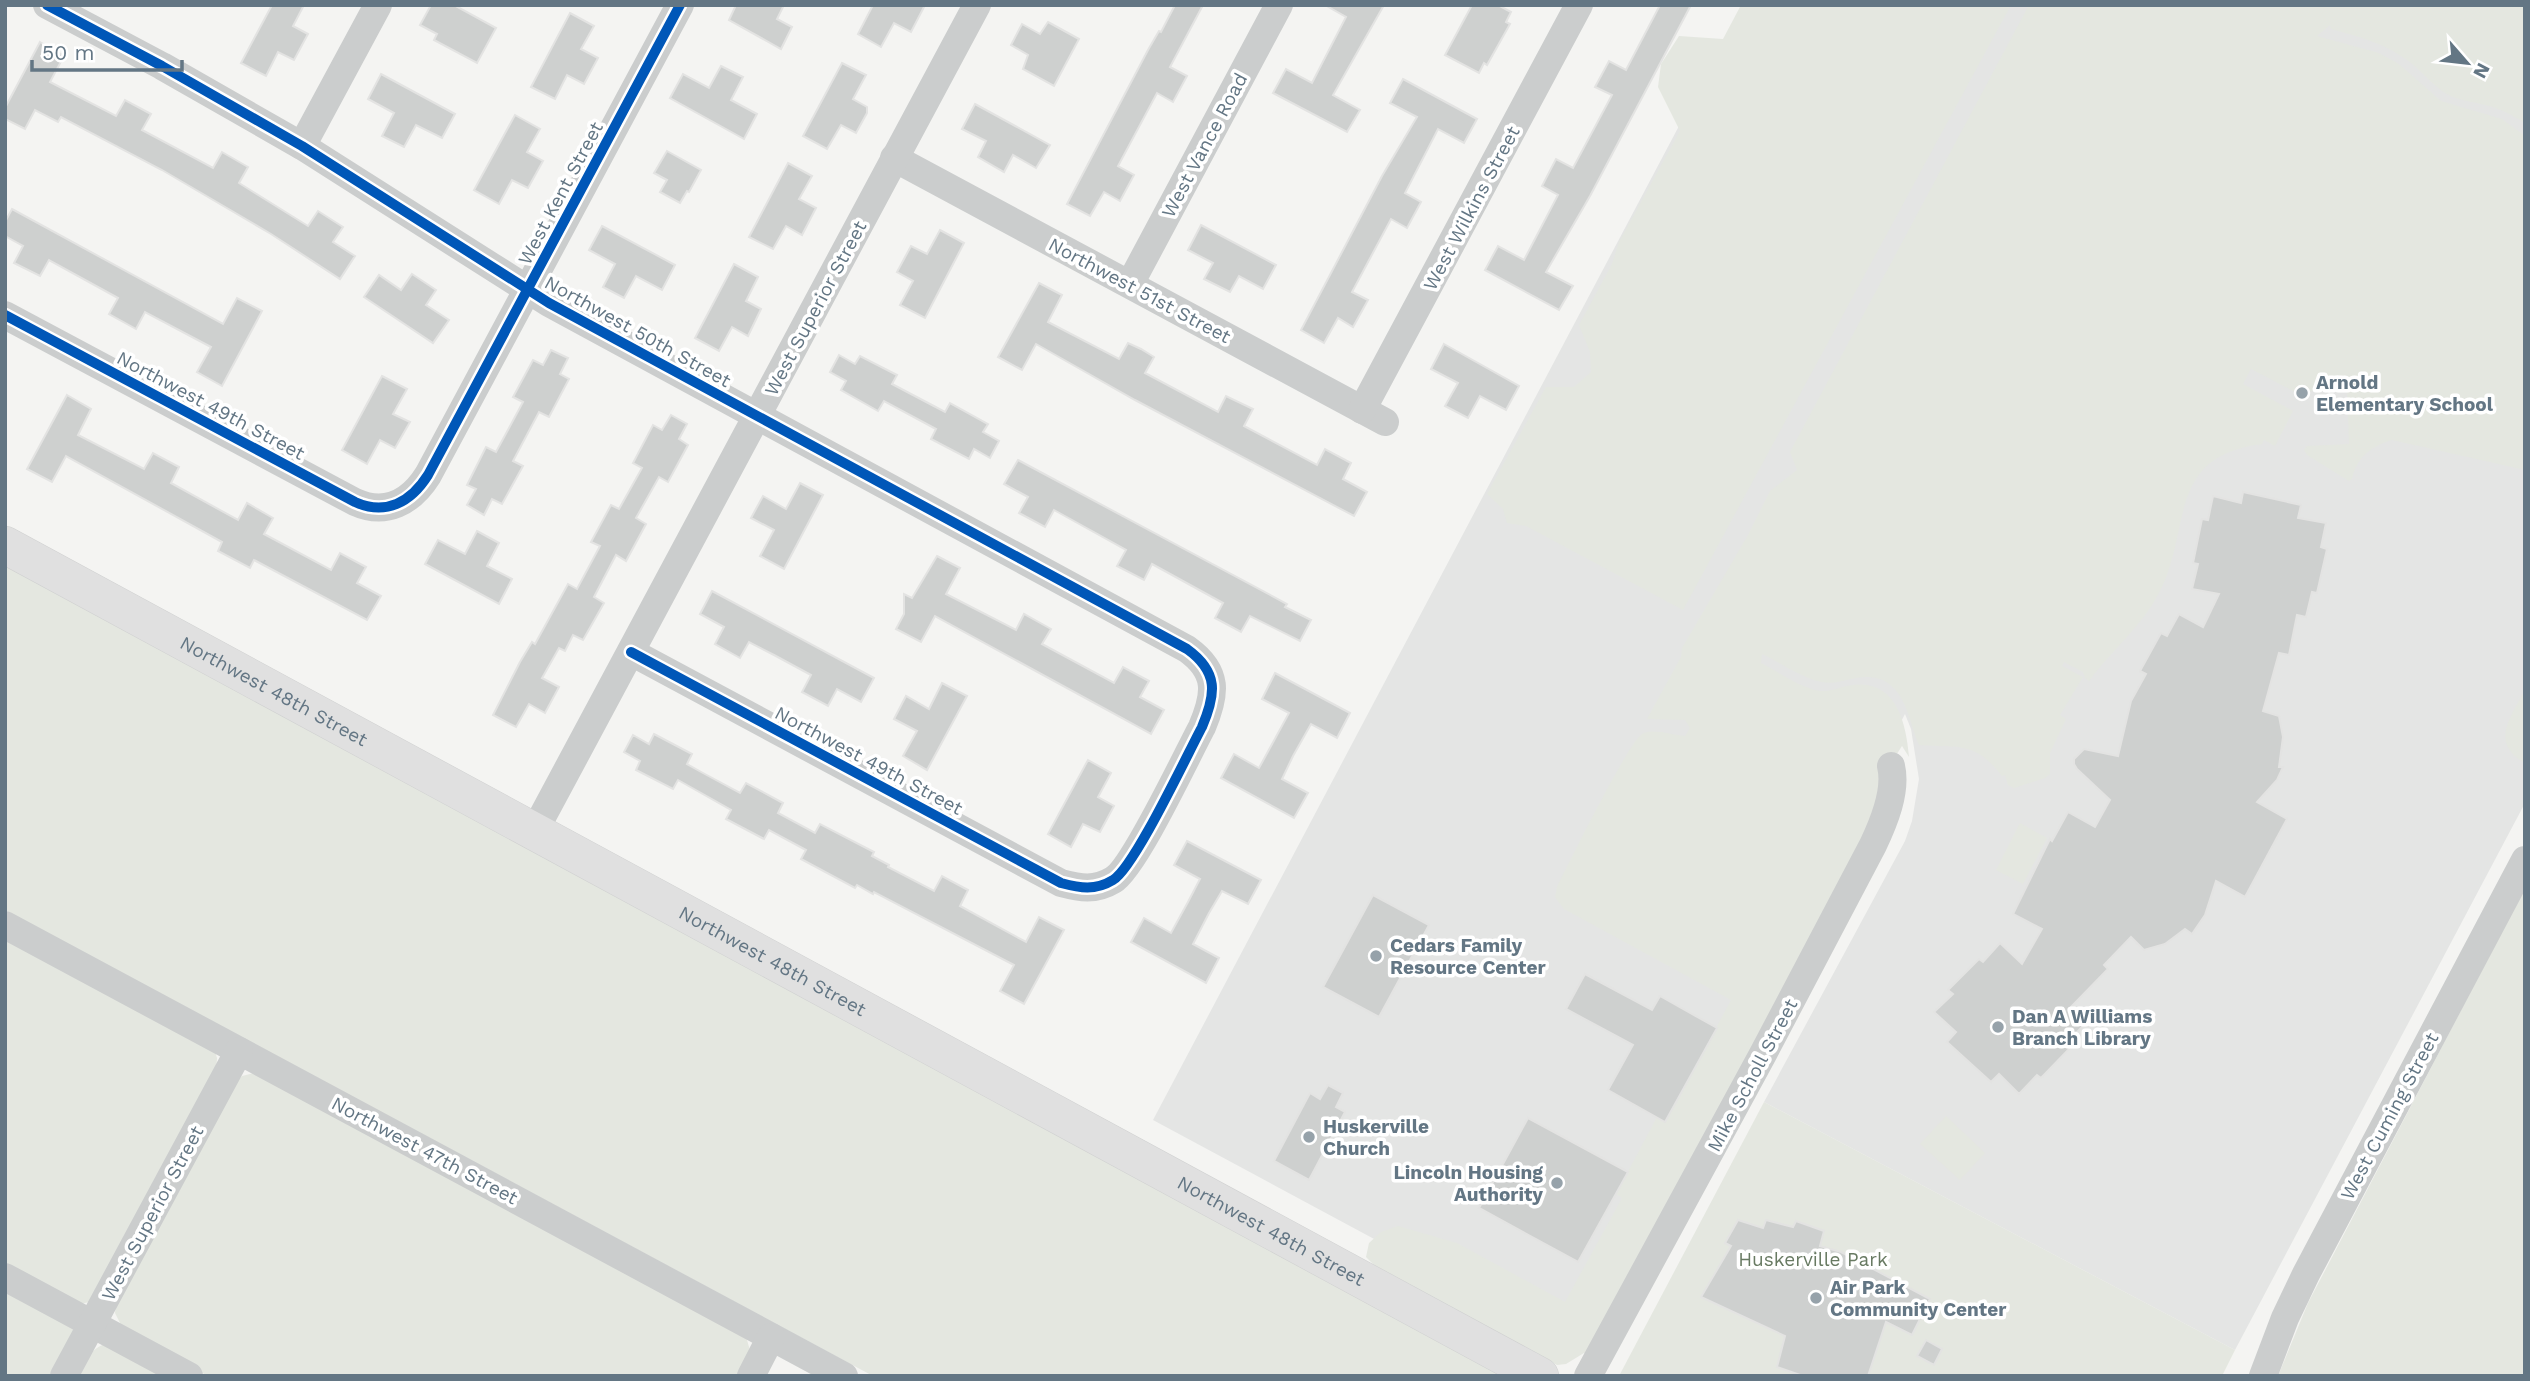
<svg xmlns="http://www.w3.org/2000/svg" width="2530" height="1381" font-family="'Work Sans',sans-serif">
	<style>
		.built { fill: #e4e5e4 }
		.green { fill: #e4e7e0 }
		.building { fill: #ced0cf; stroke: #e3e3e2; stroke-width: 2 }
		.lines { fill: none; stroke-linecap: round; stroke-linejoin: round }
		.major-casing { stroke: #d0d1d1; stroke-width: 38 }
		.minor { stroke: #cbcdcd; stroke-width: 28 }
		.major { stroke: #e0e0e0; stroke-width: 37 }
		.cycleway-casing { stroke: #fff; stroke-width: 15 }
		.cycleway { stroke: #0057b8; stroke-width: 10 }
		.poi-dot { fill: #96a2aa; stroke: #fff; stroke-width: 2.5 }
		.labels { text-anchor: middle; stroke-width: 7; stroke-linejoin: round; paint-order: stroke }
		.street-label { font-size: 19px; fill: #637684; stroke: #fff }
		.poi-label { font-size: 19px; font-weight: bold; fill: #637684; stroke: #fff; text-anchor: start }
		.park-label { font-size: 19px; fill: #687a62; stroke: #fff }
	</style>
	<rect width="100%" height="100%" fill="#f4f4f2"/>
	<polygon class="built" points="1743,5 2401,5 2525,72 2525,803 2235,1350 1764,1102 1905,841 1912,821 1919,779 1911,729 1905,714 1573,1346 1153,1120"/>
	<g class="green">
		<polygon points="1741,5 2011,5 1683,610 1526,526 1507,523 1503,509 1487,494 1546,387 1574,387 1591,372 1590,352 1579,325 1612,264 1619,242 1680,131 1658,87 1661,64 1679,36 1723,39"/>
		<path d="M2029 5H2525V123C2512 115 2500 108 2485 105 2475 102 2463 101 2453 97 2436 90 2425 74 2411 63 2387 44 2360 37 2331 29L2330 25 2317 36 2379 53 2399 64 2441 101 2502 119 2525 136V470L2392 440C2370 447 2357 457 2352 479L2349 481 2307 455 2304 450 2307 446 2349 444 2347 390 2295 392 2251 369 2243 384 2293 411 2275 446 2264 440 2262 444C2164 457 2193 529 2159 593 2142 626 2111 651 2089 681L2085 678 2083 672 2064 662 2062 666 2083 677 2060 715 2066 719 2050 753V774L2045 778 2014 788 2008 785 2005 775 2002 776C1973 739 1958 749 1919 745 1908 719 1905 677 1866 677 1851 677 1837 685 1822 682 1804 679 1779 662 1762 654L1761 663C1779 672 1800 688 1820 691 1831 692 1842 686 1853 685 1896 680 1906 722 1909 757L1902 746 1880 780 1876 815 1587 1354 1584 1353 1566 1364 1557 1365 1375 1266 1366 1257 1369 1243 1381 1232 1398 1226 1457 1243 1565 1302 1622 1198 1616 1194 1657 1117 1666 1121 1731 1000 1564 909 1555 897 1557 887C1568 865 1629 741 1642 734 1653 728 1672 735 1685 736L1690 728 1685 720 1647 719 1681 657 1682 648 1748 535 1770 491 1797 470 1790 452Z"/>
		<polygon points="5,556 1502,1376 873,1376 5,910"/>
		<path d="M2525 689V763C2489 742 2511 718 2525 689Z"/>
		<polygon points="2020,823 2047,838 2023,884 1996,870"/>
		<polygon points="2525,888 2525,1376 2278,1376 2308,1303"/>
		<polygon points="5,933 214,1048 217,1058 216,1072 89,1302 81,1304 5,1265"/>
		<polygon points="262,1071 746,1337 750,1350 741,1376 208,1376 124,1331 115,1313 116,1304 234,1084 242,1076"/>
		<polygon points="1764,1102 2235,1350 2222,1376 1619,1376"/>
		<polygon points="1946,1116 1985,1153 1960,1180 1920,1144"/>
		<polygon points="5,1283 73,1329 74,1335 55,1376 5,1376"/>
		<path d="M107 1343 176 1376H77C85 1361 90 1349 107 1343Z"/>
	</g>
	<g class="building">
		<polygon points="272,5 304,5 293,26 308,34 294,60 278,52 266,76 241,63"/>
		<polygon points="431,5 454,5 496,28 477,63 434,40 437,34 420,25"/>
		<polygon points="736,5 784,5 777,19 792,27 781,49 729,20"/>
		<polygon points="873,5 925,5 911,32 894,23 881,47 858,34"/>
		<polygon points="1175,5 1203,5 1170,67 1187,76 1173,102 1157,93 1118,166 1134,175 1120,201 1104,192 1090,216 1067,204 1148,50 1159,31 1161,32"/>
		<polygon points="1325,5 1384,5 1333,95 1360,110 1347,132 1273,93 1286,69 1312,83 1346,17"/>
		<polygon points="1472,5 1498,5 1511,12 1506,22 1510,24 1487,65 1484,63 1479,73 1445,55"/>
		<polygon points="1660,5 1691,5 1590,196 1546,272 1573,286 1559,310 1485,270 1498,246 1524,260 1558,195 1542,186 1556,159 1573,168 1612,95 1595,87 1609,61 1626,70"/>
		<polygon points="570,13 594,26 581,49 598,58 584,84 567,75 555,99 531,87"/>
		<polygon points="1048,22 1079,39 1054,86 1023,69 1028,55 1011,45 1022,24 1040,34"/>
		<polygon points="40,42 64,56 50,82 116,116 125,100 151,114 142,130 213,168 222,152 248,167 239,183 308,226 318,211 343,227 333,242 355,256 340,279 271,234 162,170 61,117 58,122 35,110 25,129 5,119 5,108"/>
		<polygon points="842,63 866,75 853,99 867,107 867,113 856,133 841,125 827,149 803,136"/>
		<polygon points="721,66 743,77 731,100 757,114 744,139 670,98 683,74 709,88"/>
		<polygon points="381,74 455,114 442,138 416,125 404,147 382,136 394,113 368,99"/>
		<polygon points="1403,79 1477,119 1464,143 1438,129 1405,193 1421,202 1407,228 1391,219 1352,292 1368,300 1353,327 1338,318 1324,343 1301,330 1382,176 1417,117 1390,103"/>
		<polygon points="975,104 1050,145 1036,168 1013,155 1004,172 978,157 986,141 962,129"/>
		<polygon points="515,115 540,129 527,152 543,161 528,188 512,180 499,204 474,190"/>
		<polygon points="667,151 701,170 689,192 687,191 680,203 660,192 667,180 654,173"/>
		<polygon points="788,163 812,176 799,199 816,208 802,235 786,226 773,249 749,237"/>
		<polygon points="12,209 223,324 237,298 262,311 222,386 197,372 211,347 145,312 136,329 109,314 118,298 49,260 40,276 14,263 23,246 5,236 5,222"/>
		<polygon points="1201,225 1276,265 1263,289 1239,276 1230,292 1204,279 1213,263 1188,250"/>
		<polygon points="602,226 675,265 662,290 636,276 624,298 603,287 615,264 589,250"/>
		<polygon points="940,230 964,243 925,318 900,305 913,281 897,272 911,246 927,254"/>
		<polygon points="734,264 758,277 746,301 761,309 748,336 732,327 719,351 695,338"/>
		<polygon points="412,274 436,290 426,305 449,320 433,343 364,297 379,275 401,290"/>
		<polygon points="1039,283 1062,295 1048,322 1119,359 1128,343 1141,349 1154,357 1145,373 1218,412 1226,396 1253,409 1244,426 1317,465 1325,449 1351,463 1343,479 1367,492 1354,516 1135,400 1036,344 1022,370 998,357"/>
		<polygon points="1444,344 1519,386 1506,410 1480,396 1468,418 1445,406 1458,383 1431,369"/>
		<polygon points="551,350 568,358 560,374 569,379 549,417 539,412 513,461 523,466 502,504 492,499 484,515 467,505 476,489 467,485 486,447 496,452 523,402 513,397 533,360 543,365"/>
		<polygon points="839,355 855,364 860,356 897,375 892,384 930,404 945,412 950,403 988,424 983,432 999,441 990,458 974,449 969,459 931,439 936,429 884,401 878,411 841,390 846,381 830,372"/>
		<polygon points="382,376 407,389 393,414 410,422 395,448 380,440 367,464 342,450"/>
		<polygon points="67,395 91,409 78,435 144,469 153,453 179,467 171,483 238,520 247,503 273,518 264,534 331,570 340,553 366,567 357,583 381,596 367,620 254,560 250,568 218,551 222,542 66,456 52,482 27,469"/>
		<polygon points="671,415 687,424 679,439 688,445 668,482 659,477 636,518 646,524 626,561 616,555 594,597 604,603 583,640 573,635 565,651 559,648 542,678 559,687 545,713 529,704 516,727 493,715 520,662 532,642 535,644 568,584 577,589 600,546 591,542 611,505 619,509 642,468 633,463 653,425 662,430"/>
		<polygon points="1018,460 1287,604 1285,607 1311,620 1300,641 1250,616 1241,632 1215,618 1223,603 1152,564 1144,580 1117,566 1126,550 1054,510 1045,527 1019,513 1028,497 1004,484"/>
		<polygon points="800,483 823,495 784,569 760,556 774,530 751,518 763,496 786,509"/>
		<polygon points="2243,492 2301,505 2298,518 2326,523 2321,547 2327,549 2317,593 2312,592 2306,617 2297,615 2289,655 2279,653 2263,711 2279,716 2283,737 2279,767 2283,767 2277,780 2257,802 2287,819 2245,897 2216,881 2205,915 2192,934 2185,929 2165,944 2144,950 2131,937 2104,965 2108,969 2070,1008 2086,1023 2068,1041 2072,1046 2041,1078 2037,1075 2019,1094 1999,1074 1991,1082 1947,1042 1956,1032 1934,1012 1953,994 1948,990 1979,959 1983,962 2000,943 2022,964 2042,929 2013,914 2050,839 2052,841 2068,812 2095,827 2110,800 2077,769 2074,764 2074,759 2084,749 2118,756 2131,701 2146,674 2140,671 2161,633 2167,636 2179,614 2203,627 2219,594 2192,589 2198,564 2193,563 2202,519 2208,520 2213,496 2241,503"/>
		<polygon points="477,531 499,543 487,566 512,579 499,604 425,564 438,540 465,554"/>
		<polygon points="937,556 960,568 946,594 1016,630 1024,614 1051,629 1042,644 1114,683 1123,667 1149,681 1140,697 1164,710 1151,734 935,616 921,642 896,629 904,614 904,594 912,598"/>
		<polygon points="712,591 874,678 861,702 837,689 828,706 802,692 811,675 774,655 749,642 740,658 715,644 724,627 700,614"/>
		<polygon points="1275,673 1350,713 1337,738 1311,724 1293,756 1282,779 1308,793 1294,818 1221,778 1234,754 1259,768 1289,713 1262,699"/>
		<polygon points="942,683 967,696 927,770 903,756 917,731 894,719 906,696 929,709"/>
		<polygon points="654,734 692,754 687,764 703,773 740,793 746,783 783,803 778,813 815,833 820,824 874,852 872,856 889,865 888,867 934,891 942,876 968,890 960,906 1026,942 1039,917 1064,930 1024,1004 1000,991 1014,965 874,892 873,894 857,885 855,888 801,859 806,850 769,830 764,839 726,819 731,810 678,780 673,789 636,770 640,761 624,752 633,735 649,744"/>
		<polygon points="1088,760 1111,773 1098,797 1114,806 1100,832 1083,824 1071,847 1048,834"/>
		<polygon points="1187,841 1261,880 1248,904 1222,891 1209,913 1193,944 1219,958 1206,983 1131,942 1144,918 1171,933 1188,902 1200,879 1174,865"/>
		<polygon points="1373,895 1429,925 1379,1017 1323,987"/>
		<polygon points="1585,974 1652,1010 1660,996 1717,1028 1665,1122 1608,1090 1633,1045 1566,1009"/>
		<polygon points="1328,1085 1343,1093 1336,1107 1345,1112 1309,1180 1274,1161 1310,1093 1320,1099"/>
		<polygon points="1528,1118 1628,1172 1578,1262 1479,1208"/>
		<polygon points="1738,1220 1763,1228 1766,1220 1793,1227 1796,1221 1824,1231 1820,1246 1841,1252 1930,1299 1912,1335 1886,1322 1868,1376 1803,1376 1777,1367 1785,1336 1701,1297 1731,1246 1725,1243"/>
		<polygon points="1926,1340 1942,1349 1934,1365 1917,1356"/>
	</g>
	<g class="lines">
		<defs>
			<g id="major">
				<path id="s1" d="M5 545 1540 1376"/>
			</g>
		</defs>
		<use href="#major" class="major-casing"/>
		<g class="minor">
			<path d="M47 5 162 66 302 146 549 303 1187 649C1219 672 1216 694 1202 727 1187 755 1134 868 1113 880 1095 891 1080 888 1061 883L631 652"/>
			<polyline points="302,146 378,5"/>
			<polyline points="894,158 1385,422"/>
			<polyline points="1130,284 1279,5"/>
			<path d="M5 315 355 502C386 516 411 502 428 475L680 5"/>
			<polyline points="1362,410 1579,5"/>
			<polyline points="534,832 977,5"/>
			<polyline points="5,925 844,1376"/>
			<polyline points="5,1277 189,1376"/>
			<polyline points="64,1376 239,1051"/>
			<polyline points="751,1376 771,1337"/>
			<path d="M1588 1376 1763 1054 1873 845C1884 822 1897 791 1891 766"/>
			<polyline points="2263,1376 2285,1318 2306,1274 2525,860"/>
		</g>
		<use href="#major" class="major"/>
		<defs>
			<g id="cycleway">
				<path d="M47 5 162 66 302 146 549 303 1187 649C1219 672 1216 694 1202 727 1187 755 1134 868 1113 880 1095 891 1080 888 1061 883L631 652"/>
				<path d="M5 315 355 502C386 516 411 502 428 475L680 5"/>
			</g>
		</defs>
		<use href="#cycleway" class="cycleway-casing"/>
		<use href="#cycleway" class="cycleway"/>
	</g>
	<g class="poi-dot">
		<circle cx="2302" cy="393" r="7"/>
		<circle cx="1376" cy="956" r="7"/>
		<circle cx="1998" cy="1027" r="7"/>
		<circle cx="1309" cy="1137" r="7"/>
		<circle cx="1557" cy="1183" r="7"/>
		<circle cx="1816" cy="1298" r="7"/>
	</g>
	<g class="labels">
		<g class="street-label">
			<text transform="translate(1204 145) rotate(-62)" y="7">West Vance Road</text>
			<text transform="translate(560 193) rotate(-62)" y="7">West Kent Street</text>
			<text transform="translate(1471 208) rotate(-62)" y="7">West Wilkins Street</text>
			<text transform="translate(1140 290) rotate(28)" y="7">Northwest 51st Street</text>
			<text transform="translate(815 308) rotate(-62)" y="7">West Superior Street</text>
			<text transform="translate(638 331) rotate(29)" y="7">Northwest 50th Street</text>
			<text transform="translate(211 405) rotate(28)" y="7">Northwest 49th Street</text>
			<text dy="7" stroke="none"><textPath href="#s1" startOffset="306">Northwest 48th Street</textPath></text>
			<text transform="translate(869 760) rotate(28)" y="7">Northwest 49th Street</text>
			<text dy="7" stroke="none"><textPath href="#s1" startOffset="873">Northwest 48th Street</textPath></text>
			<text transform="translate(1752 1075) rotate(-62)" y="7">Mike Scholl Street</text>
			<text transform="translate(2389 1116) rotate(-62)" y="7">West Cuming Street</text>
			<text transform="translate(425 1150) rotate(28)" y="7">Northwest 47th Street</text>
			<text transform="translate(152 1213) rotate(-62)" y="7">West Superior Street</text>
			<text dy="7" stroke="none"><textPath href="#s1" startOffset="1440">Northwest 48th Street</textPath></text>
		</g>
		<g class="poi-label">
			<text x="2316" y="389">Arnold<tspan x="2316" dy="22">Elementary School</tspan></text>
			<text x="1390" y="952">Cedars Family<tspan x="1390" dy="22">Resource Center</tspan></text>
			<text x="2012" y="1023">Dan A Williams<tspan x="2012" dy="22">Branch Library</tspan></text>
			<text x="1323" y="1133">Huskerville<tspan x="1323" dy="22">Church</tspan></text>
			<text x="1543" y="1179" text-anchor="end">Lincoln Housing<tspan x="1543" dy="22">Authority</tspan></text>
			<text x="1830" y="1294">Air Park<tspan x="1830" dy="22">Community Center</tspan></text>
		</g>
		<g class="park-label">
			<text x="1813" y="1266">Huskerville Park</text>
		</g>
	</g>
	<rect width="2530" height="1381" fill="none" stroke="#637684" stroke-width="14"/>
	<g transform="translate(2467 63) rotate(118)" stroke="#ffffff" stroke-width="5" paint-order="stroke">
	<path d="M0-5L12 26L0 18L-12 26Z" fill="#637684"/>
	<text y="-10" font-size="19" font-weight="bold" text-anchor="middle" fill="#637684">N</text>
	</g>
	<path d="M32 60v10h150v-10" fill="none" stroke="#637684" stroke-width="3.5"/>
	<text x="42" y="60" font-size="21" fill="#637684" stroke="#ffffff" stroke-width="5" paint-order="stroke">50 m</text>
</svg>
